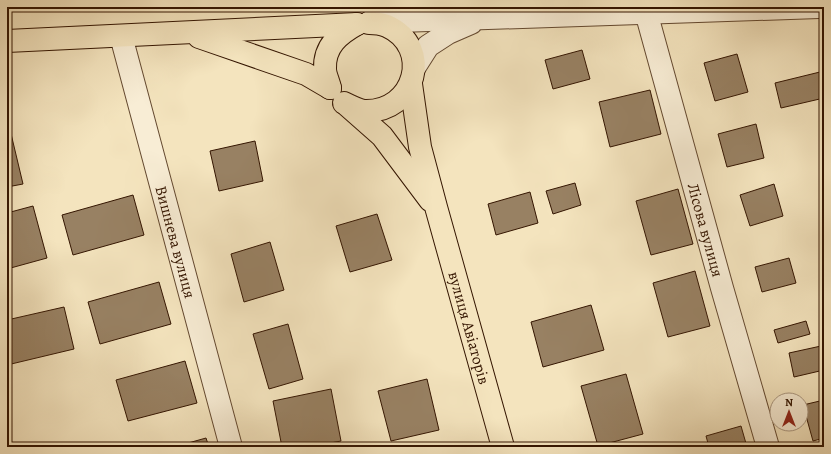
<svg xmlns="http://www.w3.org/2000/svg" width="831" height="454" font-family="Alegreya,serif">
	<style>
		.building { fill: #988163; stroke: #341501 }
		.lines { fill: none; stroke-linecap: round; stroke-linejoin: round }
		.minor-casing { stroke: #644930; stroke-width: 24 }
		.major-casing { stroke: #341501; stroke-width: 24 }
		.minor { stroke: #f8edd5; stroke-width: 22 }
		.major { stroke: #f4e4be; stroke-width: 22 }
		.labels { text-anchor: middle; stroke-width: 3; stroke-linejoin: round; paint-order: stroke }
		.street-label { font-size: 16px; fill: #341501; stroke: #f8edd5 }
	</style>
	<rect width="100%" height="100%" fill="#f4e4be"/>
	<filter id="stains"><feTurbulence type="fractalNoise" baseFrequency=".005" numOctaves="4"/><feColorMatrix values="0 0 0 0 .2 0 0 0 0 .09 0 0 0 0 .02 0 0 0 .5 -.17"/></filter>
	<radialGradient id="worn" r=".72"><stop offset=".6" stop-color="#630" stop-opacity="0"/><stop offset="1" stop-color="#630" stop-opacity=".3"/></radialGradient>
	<g class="building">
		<polygon points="582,50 590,79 553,89 545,60"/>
		<polygon points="737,54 748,92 715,101 704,63"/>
		<polygon points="824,71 824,98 781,108 775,83"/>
		<polygon points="650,90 661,134 610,147 599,102"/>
		<polygon points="7,117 23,184 7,187"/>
		<polygon points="756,124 764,158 727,167 718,134"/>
		<polygon points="255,141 263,181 219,191 210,151"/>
		<polygon points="575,183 581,205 553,214 546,191"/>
		<polygon points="774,184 783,216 750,226 740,195"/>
		<polygon points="678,189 693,244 651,255 636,201"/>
		<polygon points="530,192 538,223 496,235 488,204"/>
		<polygon points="133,195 144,235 73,255 62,215"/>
		<polygon points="33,206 47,258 7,269 7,213"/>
		<polygon points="377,214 392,260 350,272 336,226"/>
		<polygon points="270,242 284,290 244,302 231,254"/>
		<polygon points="789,258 796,283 762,292 755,267"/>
		<polygon points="695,271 710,326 668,337 653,283"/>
		<polygon points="159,282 171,324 100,344 88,302"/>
		<polygon points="591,305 604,350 543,367 531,322"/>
		<polygon points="64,307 74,349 7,365 7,320"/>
		<polygon points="806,321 810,334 778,343 774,330"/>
		<polygon points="288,324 303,379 269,389 253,334"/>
		<polygon points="821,346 824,370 794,377 789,353"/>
		<polygon points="185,361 197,403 128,421 116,380"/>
		<polygon points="626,374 643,434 598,446 581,386"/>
		<polygon points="427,379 439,430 391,441 378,391"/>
		<polygon points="331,389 341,441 309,447 282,447 273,401"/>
		<polygon points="824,400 824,438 813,441 803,405"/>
		<polygon points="741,426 747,447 709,447 706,436"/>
		<polygon points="206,438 209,447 174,447"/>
	</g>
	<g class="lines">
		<defs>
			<g id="minor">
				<path id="s1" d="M646 12 722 288 768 447"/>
				<polyline points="370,22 819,7"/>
				<path id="s2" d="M121 36 231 447"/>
				<polyline points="414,68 428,46 448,33 471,23"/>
			</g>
			<g id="major">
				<polyline points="199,37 306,74 330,88"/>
				<polyline points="7,41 357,24"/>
				<path id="s3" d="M411 84 420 147 436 207 503 447"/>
				<path d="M330 88C329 82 325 75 325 69 324 46 339 34 357 24"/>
				<path d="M344 103C350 106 358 110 364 111 416 113 433 47 387 26 382 24 374 23 369 23"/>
				<polyline points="348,106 382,136 430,200"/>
			</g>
		</defs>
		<use href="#minor" class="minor-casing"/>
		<use href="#major" class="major-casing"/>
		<use href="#minor" class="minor"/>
		<use href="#major" class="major"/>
	</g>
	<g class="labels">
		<g class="street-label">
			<text dy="6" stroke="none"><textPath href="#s1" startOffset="226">Лісова вулиця</textPath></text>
			<text dy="6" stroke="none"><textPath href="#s2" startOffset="213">Вишнева вулиця</textPath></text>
			<text dy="6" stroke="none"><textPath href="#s3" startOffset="251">вулиця Авіаторів</textPath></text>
		</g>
	</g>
	<rect width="831" height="454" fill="none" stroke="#f4e4be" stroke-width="24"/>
	<rect x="8" y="8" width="815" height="438" fill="none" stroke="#341501" stroke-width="2"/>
	<rect x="12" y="12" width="807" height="430" fill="none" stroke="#341501"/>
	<g transform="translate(789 412)"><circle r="19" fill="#f8edd5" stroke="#aa9780"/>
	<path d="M0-3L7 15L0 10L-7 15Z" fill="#8f2418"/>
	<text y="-6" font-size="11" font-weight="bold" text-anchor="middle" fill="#341501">N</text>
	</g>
	<rect width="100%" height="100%" filter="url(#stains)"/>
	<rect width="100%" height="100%" fill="url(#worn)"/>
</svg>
